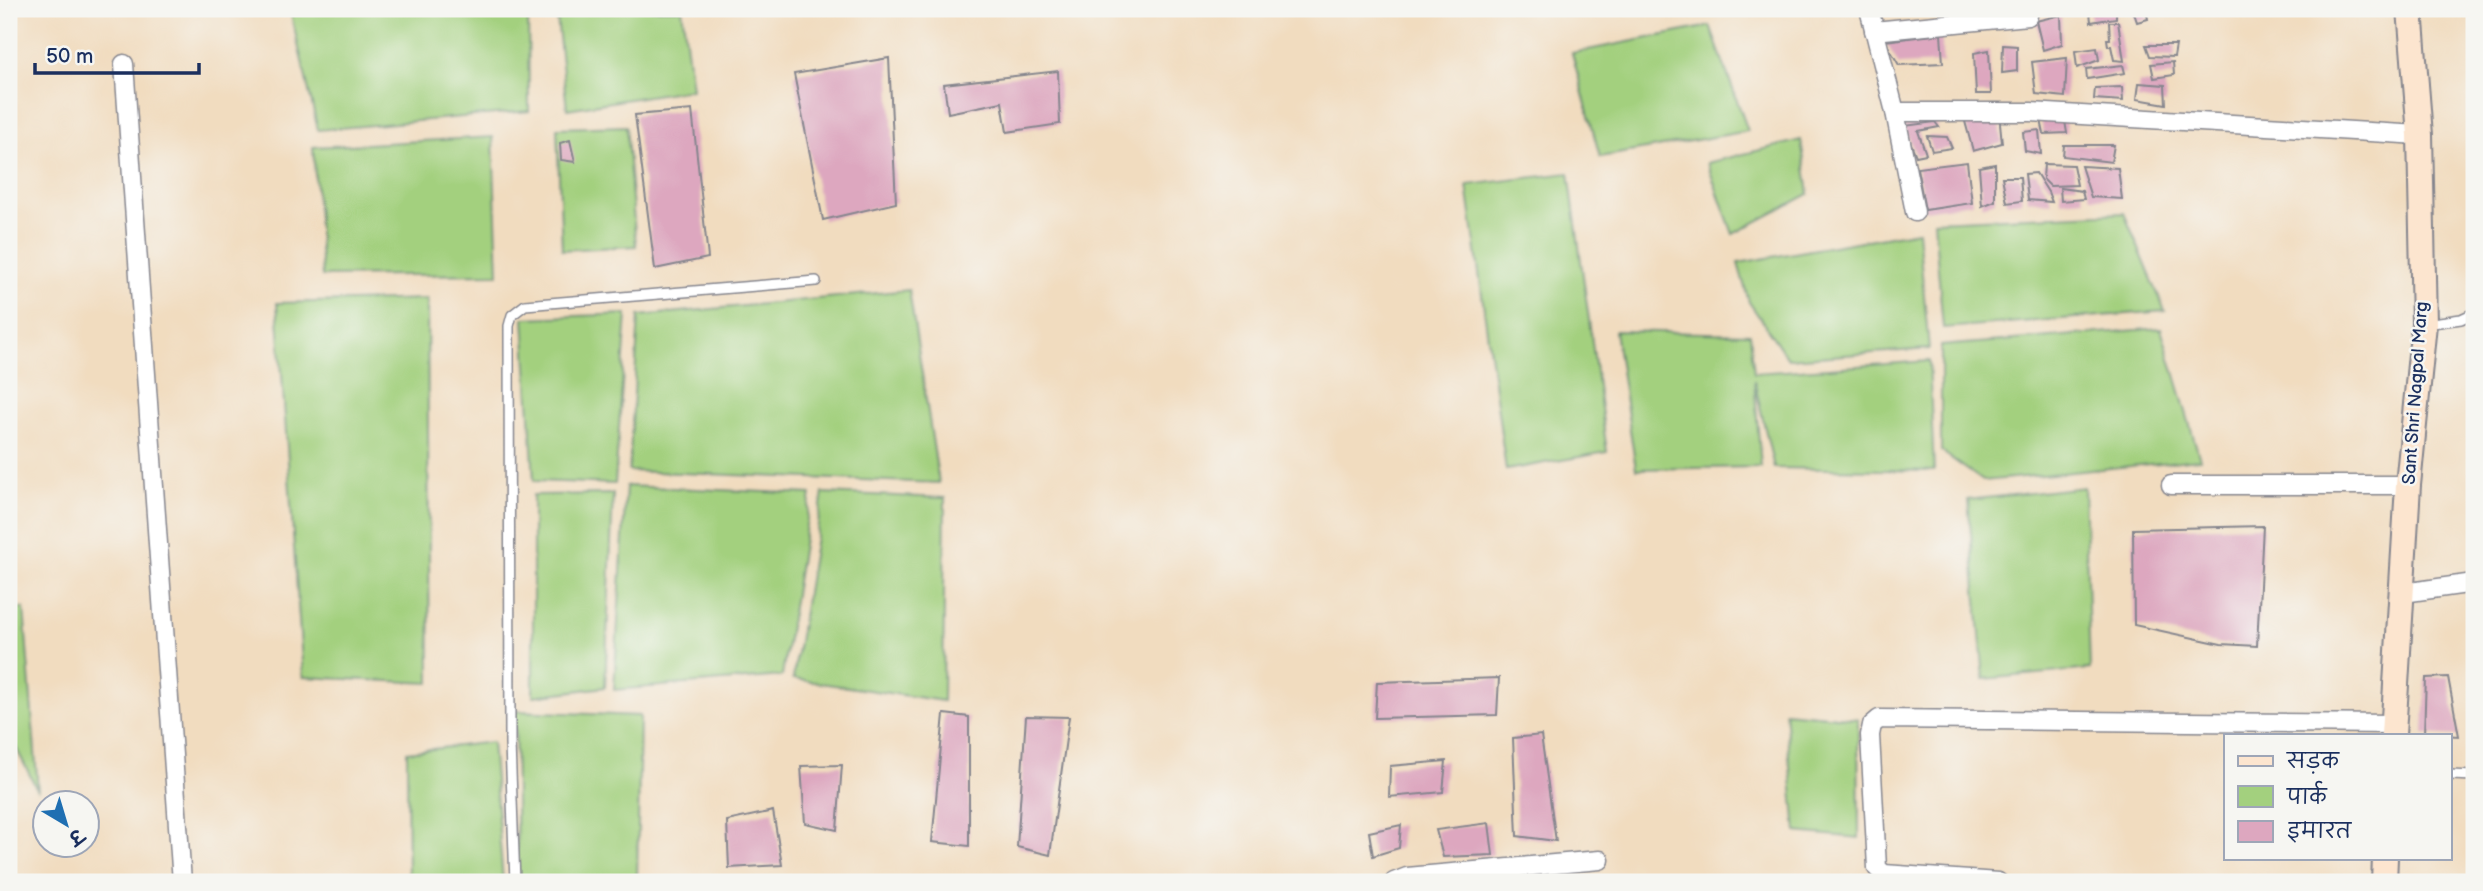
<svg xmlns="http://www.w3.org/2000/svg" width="2483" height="891" font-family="'Balsamiq Sans','Playpen Sans Deva',sans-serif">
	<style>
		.green { fill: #a3d07e; stroke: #5f806e; stroke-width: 2 }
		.building { fill: #dda7bf }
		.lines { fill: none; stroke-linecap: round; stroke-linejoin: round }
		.lane-casing { stroke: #86868e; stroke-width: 12 }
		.street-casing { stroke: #86868e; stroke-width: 21 }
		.secondary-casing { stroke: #86868e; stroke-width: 28 }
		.lane { stroke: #fff; stroke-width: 9 }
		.street { stroke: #fff; stroke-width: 18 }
		.secondary { stroke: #fce5cf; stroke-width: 24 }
		.labels { text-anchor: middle; stroke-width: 5; stroke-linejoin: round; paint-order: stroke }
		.street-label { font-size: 18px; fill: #1b2f5e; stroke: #f6f6f2 }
	</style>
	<rect width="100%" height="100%" fill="#f6f6f2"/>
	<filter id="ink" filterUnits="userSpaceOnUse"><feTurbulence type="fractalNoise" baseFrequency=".0143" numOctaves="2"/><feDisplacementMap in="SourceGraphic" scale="14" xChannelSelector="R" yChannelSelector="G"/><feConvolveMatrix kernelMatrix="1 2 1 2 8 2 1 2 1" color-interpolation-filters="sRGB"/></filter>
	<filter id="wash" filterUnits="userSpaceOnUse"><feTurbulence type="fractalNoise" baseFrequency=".00686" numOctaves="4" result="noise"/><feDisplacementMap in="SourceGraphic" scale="28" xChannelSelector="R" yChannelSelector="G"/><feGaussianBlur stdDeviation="1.57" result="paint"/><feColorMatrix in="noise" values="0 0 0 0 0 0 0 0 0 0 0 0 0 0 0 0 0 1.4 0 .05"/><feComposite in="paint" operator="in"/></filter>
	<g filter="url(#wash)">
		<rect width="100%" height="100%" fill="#f1dcbf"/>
		<g class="green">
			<polygon points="316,9 528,9 529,111 318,130 290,10"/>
			<polygon points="556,9 682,9 692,89 567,109"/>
			<polygon points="1710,26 1748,131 1600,157 1572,53"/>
			<polygon points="626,126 636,246 562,250 557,128"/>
			<polygon points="493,137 498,274 322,276 313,147"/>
			<polygon points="1801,140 1809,194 1733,234 1707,163"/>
			<polygon points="1569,173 1607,452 1506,470 1467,185"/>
			<polygon points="2124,213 2165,311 1943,328 1934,221"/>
			<polygon points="1918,231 1929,349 1788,359 1749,302 1738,263"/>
			<polygon points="909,290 939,483 629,471 639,316"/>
			<polygon points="427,299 430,683 303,677 277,303"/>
			<polygon points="627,314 615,484 534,481 524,318"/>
			<polygon points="2161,328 2200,459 1983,481 1941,451 1941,346"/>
			<polygon points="1615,331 1750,334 1754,373 1929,361 1934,471 1774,468 1754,380 1761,467 1636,469"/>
			<polygon points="626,486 811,494 782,676 614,690"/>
			<polygon points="2084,487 2090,669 1984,679 1968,500"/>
			<polygon points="823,493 945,498 943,701 793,679"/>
			<polygon points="613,494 605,687 533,696 533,495"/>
			<polygon points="24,608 38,791 9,734 9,609"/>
			<polygon points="515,711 640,716 637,882 517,882"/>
			<polygon points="1785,712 1858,719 1859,838 1796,832"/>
			<polygon points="492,742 503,882 408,882 407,752"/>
		</g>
		<g id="blocks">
			<g class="building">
				<polygon points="2146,9 2148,19 2137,22 2133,10"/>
				<polygon points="2116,10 2116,18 2091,22 2090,11"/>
				<polygon points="2061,15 2062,44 2043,50 2036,21"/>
				<polygon points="2109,22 2118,22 2124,61 2114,60 2111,46 2108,46 2107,39 2110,39"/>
				<polygon points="1941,34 1943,63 1899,65 1885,41"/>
				<polygon points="2003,45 2017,46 2017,71 2002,73"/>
				<polygon points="2146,45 2176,45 2174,57 2150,56"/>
				<polygon points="2097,48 2099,60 2077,68 2075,51"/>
				<polygon points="1989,50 1991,94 1976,94 1974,53"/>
				<polygon points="889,58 896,203 823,220 794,74"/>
				<polygon points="2067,58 2065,97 2036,94 2032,62"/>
				<polygon points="2173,62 2174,75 2154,78 2151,64"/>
				<polygon points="2123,65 2125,73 2087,79 2086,69"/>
				<polygon points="1058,71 1060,124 1007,132 1002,102 948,113 944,84"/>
				<polygon points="2139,83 2165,85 2166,104 2137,99"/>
				<polygon points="2122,87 2123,101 2094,99 2095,88"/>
				<polygon points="692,110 708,258 655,269 635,115"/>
				<polygon points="1999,113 2002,143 1973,151 1963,114"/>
				<polygon points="2041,120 2065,121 2067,133 2044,134"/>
				<polygon points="1935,122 1939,127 1918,131 1926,154 1916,156 1904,126"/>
				<polygon points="2039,130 2041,154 2025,151 2023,132"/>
				<polygon points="1927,136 1947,137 1952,148 1932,151"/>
				<polygon points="570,140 575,162 561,160 560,143"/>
				<polygon points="2064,145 2114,145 2111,162 2063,156"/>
				<polygon points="1967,162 1972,203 1925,210 1917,168"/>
				<polygon points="1995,164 1995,201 1982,206 1979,167"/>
				<polygon points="2044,164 2073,165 2077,185 2050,186 2043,179"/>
				<polygon points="2081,166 2118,168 2122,199 2091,197"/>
				<polygon points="2036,173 2048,192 2052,202 2028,200 2025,174"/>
				<polygon points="2002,177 2020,177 2022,201 2007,203"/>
				<polygon points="2060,188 2082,191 2084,199 2061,201"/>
				<polygon points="2263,526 2257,646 2221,644 2134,625 2133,529"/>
				<polygon points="2448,677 2459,736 2424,734 2426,678"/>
				<polygon points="1499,678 1497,715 1375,718 1377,682"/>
				<polygon points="944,714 969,717 969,846 932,842"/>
				<polygon points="1026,716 1069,717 1050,855 1017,847"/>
				<polygon points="1541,735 1556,841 1517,836 1513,738"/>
				<polygon points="1446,761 1443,792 1389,797 1390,766"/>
				<polygon points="842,765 837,830 805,823 801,766"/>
				<polygon points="773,811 782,865 729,868 727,821"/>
				<polygon points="1489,823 1493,855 1443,857 1436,830"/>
				<polygon points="1401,825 1399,848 1373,856 1369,832"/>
			</g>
		</g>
	</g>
	<g filter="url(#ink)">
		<use href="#blocks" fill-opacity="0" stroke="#86868e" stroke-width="2"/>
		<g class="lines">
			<defs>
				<g id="lane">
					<polyline points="2425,324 2461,319 2474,313"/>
					<polyline points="2450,775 2474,776"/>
					<polyline points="515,882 510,744 509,326 512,315 525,305 816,281"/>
				</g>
				<g id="street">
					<polyline points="1869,9 1895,112 1915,212"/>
					<polyline points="1874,31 2028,16"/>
					<polyline points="124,64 182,882"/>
					<polyline points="1895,112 2031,112 2420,135"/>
					<polyline points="2171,485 2408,485"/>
					<polyline points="2403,593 2474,583"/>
					<polyline points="1394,882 1407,877 1600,860"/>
					<polyline points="1998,882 1884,874 1877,868 1870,735 1872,725 1879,719 2393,724"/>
				</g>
				<g id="secondary">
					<polyline points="2393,735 2408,485 2424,324 2420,135 2410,9"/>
					<polyline points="2384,882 2385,858"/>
				</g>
			</defs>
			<use href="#lane" class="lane-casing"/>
			<use href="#street" class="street-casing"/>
			<use href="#secondary" class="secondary-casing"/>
			<use href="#lane" class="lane"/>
			<use href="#street" class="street"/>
			<use href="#secondary" class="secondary"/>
		</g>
	</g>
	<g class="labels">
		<g class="street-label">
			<text transform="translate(2415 393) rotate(-86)" y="6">Sant Shri Nagpal Marg</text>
		</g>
	</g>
	<rect width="2483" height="891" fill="none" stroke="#f6f6f2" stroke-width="35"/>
	<rect x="2224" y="734" width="228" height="126" fill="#f6f6f2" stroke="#9ea6b7" stroke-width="2"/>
	<rect x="2238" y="756" width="35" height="10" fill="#fce5cf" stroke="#9ea6b7" stroke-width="2"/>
	<text x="2287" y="768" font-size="21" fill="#1b2f5e">सड़क</text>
	<rect x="2238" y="786" width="35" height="21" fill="#a3d07e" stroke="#9ea6b7" stroke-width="2"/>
	<text x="2287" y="804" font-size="21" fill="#1b2f5e">पार्क</text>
	<rect x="2238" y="821" width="35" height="21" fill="#dda7bf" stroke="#9ea6b7" stroke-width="2"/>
	<text x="2287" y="838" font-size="21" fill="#1b2f5e">इमारत</text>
	<g transform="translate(66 824) rotate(142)"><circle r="33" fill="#f6f6f2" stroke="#9ea6b7" stroke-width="2"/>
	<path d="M0-5L12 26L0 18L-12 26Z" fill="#1f6fb2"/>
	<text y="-10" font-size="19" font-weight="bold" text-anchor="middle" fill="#1b2f5e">उ</text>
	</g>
	<path d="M35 63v10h164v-10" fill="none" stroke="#1b2f5e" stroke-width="3.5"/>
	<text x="46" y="63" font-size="21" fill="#1b2f5e" stroke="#f6f6f2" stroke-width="5" paint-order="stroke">50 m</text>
</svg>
